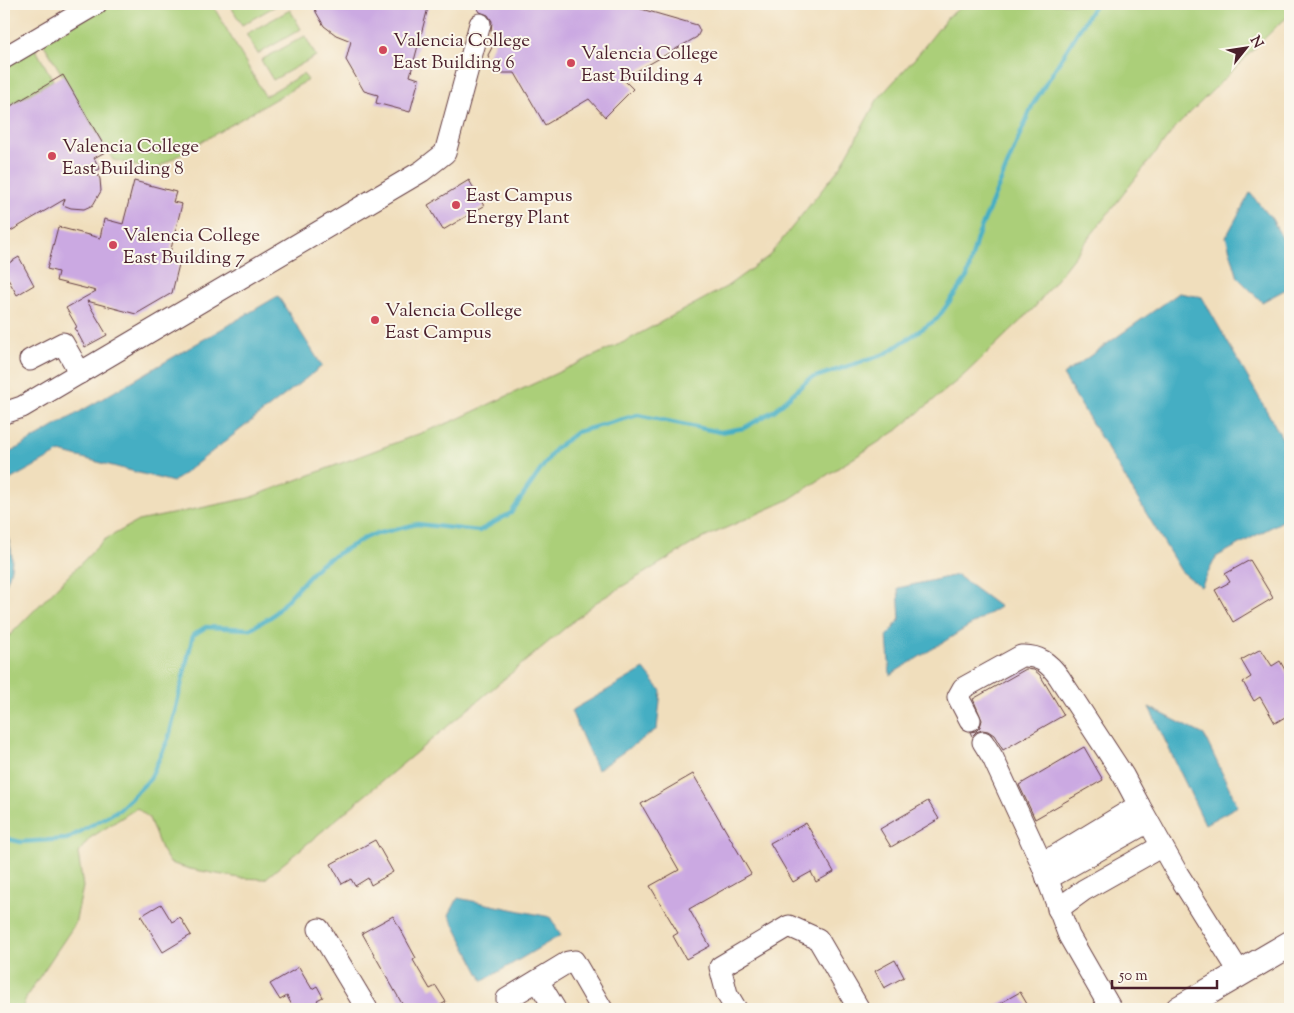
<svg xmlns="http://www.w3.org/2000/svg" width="1294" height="1013" font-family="'Sorts Mill Goudy',serif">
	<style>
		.green { fill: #abcf79; stroke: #7a7752 }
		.water { fill: #44aec3; stroke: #476677 }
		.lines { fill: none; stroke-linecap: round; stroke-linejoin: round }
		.stream { stroke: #44aec3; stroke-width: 4.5 }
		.building { fill: #cba9e2 }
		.minor-casing { stroke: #633c41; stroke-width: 23 }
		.major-casing { stroke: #633c41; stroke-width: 28 }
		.minor { stroke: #fff; stroke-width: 21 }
		.major { stroke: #fff; stroke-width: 26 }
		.poi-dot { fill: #d1495b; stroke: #fbf7ec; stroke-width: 2 }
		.labels { text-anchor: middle; stroke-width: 4; stroke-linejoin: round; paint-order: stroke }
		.poi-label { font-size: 19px; fill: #4a1f2b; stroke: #fbf7ec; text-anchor: start }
	</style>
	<rect width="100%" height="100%" fill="#fbf7ec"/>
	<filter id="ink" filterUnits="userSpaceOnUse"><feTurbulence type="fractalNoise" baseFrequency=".02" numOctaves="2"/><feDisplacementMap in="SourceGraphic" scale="10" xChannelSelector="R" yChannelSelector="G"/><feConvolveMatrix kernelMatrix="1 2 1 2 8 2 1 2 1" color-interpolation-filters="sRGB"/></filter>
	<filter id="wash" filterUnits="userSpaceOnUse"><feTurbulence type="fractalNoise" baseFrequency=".0096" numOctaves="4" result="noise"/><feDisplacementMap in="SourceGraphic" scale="20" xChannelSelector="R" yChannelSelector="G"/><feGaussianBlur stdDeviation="1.12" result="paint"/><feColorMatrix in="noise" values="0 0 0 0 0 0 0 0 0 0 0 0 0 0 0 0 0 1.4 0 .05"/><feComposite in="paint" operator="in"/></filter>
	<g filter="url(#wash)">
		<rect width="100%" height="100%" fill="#f0debc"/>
		<g class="green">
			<polygon points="109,4 212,4 265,96 303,74 308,80 160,166 159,172 113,160 43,43"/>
			<polygon points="233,4 279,4 242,25 230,5"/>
			<polygon points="965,4 1290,4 1290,15 1277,26 1175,128 1034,308 964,375 896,431 788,500 697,541 595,603 265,879 239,878 190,869 170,863 161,849 149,818 137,808 90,838 78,853 83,887 75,924 28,994 22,1009 4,1009 4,641 104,540 138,521 249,498 453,421 624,342 726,287 769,256 841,166 877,100 916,57 948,17"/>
			<polygon points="290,10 301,29 258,54 246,34"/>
			<polygon points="305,36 316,56 273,80 261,60"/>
			<polygon points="35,48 53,80 4,109 4,66"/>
		</g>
		<g class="water">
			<polygon points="1250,193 1272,219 1290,253 1290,287 1262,302 1238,278 1226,237"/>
			<polygon points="1179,293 1202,297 1290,452 1290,517 1216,557 1201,587 1181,571 1063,375"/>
			<polygon points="278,296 322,366 173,482 60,452 4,483 4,456"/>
			<path d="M4 528C14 550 15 566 4 588Z"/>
			<polygon points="957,575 1000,607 890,675 887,636 900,619 898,588"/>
			<polygon points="644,669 661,691 657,729 597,770 571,711"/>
			<polygon points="1149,707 1204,735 1238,806 1205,824"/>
			<polygon points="458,898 550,917 561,935 483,981 449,915"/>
		</g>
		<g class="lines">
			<polyline class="stream" points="4,838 21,842 67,839 120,809 150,779 169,737 193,635 206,627 250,629 272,616 320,564 368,536 417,524 479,531 511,513 555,449 577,432 638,415 720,432 744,428 775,410 809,379 885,354 937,319 967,277 977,238 1032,106 1092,9 1098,4"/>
		</g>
		<g id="blocks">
			<g class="building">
				<polygon points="314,4 429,4 410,76 419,79 410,112 376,103 378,95 364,91 346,60 351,41 336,35 324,26 316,12"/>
				<polygon points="475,4 624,4 697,25 700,31 697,37 623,79 633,89 605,117 589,99 545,125 515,73 499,73 491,66 488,55 496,40 491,31 492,21 488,15 480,12"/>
				<polygon points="63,75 107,151 94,158 100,169 96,171 100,179 101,191 93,205 84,209 71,208 63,205 65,199 4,235 4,110"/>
				<polygon points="469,180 484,206 443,230 428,205"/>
				<polygon points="134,181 176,192 173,202 182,204 170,253 181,256 172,293 136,314 87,301 107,335 85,347 75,328 77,327 66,308 96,291 56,281 58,272 47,269 58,227 100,238 104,219 123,224"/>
				<polygon points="19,257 34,285 17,295 4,272 4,266"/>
				<polygon points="1250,560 1273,598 1233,622 1215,590 1230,582 1225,574"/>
				<polygon points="1261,649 1272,666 1280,661 1290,679 1290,714 1275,723 1260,697 1254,701 1243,682 1251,677 1241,660"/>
				<polygon points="1026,669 1034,670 1040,675 1064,715 1003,750 994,735 988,731 982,730 976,732 972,736 970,732 976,731 980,727 982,720 973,699"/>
				<polygon points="1084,747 1103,780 1035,819 1019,785"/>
				<polygon points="693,774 751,874 689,909 710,946 686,959 673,936 678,933 650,886 679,870 641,804"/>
				<polygon points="928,801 939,819 891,847 880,829"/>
				<polygon points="806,823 834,872 816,882 811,872 793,882 770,843"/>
				<polygon points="375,840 393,872 371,885 368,878 355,886 351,879 342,884 331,864"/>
				<polygon points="161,904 172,922 180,917 191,935 163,952 141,916"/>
				<polygon points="393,916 416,958 413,960 430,989 436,986 446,1002 433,1009 405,1009 362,933"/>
				<polygon points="895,960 904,977 884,988 875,971"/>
				<polygon points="299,967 312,989 317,986 323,997 317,1000 322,1009 294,1009 287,996 280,1000 270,984"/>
				<polygon points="1020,992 1030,1009 990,1009"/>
			</g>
		</g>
	</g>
	<g filter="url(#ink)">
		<use href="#blocks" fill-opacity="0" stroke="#633c41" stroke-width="1"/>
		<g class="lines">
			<defs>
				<g id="minor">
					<polyline points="4,58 96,4"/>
					<polyline points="30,360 63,343 80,373"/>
					<polyline points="4,413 22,407 422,171 445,153 480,24"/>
					<path d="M970 720 958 697 963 688 1021 656C1039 655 1049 663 1059 677L1123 775 1139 805"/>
					<polyline points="983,742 993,758 1041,862"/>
					<polyline points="1047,879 1148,822"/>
					<polyline points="1058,909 1084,890 1162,846"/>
					<polyline points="319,929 367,1009"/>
					<polyline points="538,981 555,1009"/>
					<polyline points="508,1009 507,999 568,962 574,961 602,1009"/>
					<polyline points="736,1009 727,994 720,967 789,926 818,939 859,1009"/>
					<polyline points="1111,1009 1069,936 1041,862 1055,856 1139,805 1176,871 1240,973"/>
				</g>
				<polyline id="major" points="1179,1009 1290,944"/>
			</defs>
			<use href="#minor" class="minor-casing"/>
			<use href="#major" class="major-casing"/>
			<use href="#minor" class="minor"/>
			<use href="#major" class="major"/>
		</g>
	</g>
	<g class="poi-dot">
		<circle cx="383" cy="50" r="5"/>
		<circle cx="571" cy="63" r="5"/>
		<circle cx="52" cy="156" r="5"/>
		<circle cx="456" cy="205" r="5"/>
		<circle cx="113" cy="245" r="5"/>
		<circle cx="375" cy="320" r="5"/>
	</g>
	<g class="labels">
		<g class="poi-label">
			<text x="393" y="46">Valencia College<tspan x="393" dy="22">East Building 6</tspan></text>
			<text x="581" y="59">Valencia College<tspan x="581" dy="22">East Building 4</tspan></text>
			<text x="62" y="152">Valencia College<tspan x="62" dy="22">East Building 8</tspan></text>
			<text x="466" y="201">East Campus<tspan x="466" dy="22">Energy Plant</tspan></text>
			<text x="123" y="241">Valencia College<tspan x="123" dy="22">East Building 7</tspan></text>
			<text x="385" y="316">Valencia College<tspan x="385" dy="22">East Campus</tspan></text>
		</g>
	</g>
	<rect width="1294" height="1013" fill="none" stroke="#fbf7ec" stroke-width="20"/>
	<g transform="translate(1246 48) rotate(60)" stroke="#fbf7ec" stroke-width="4" paint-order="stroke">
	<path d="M0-4L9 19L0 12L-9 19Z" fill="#4a1f2b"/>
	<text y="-8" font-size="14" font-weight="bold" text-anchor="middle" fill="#4a1f2b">N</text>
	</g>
	<path d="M1112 980v8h105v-8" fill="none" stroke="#4a1f2b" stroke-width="2.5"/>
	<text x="1119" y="980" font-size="15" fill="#4a1f2b" stroke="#fbf7ec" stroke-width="4" paint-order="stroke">50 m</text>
</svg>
